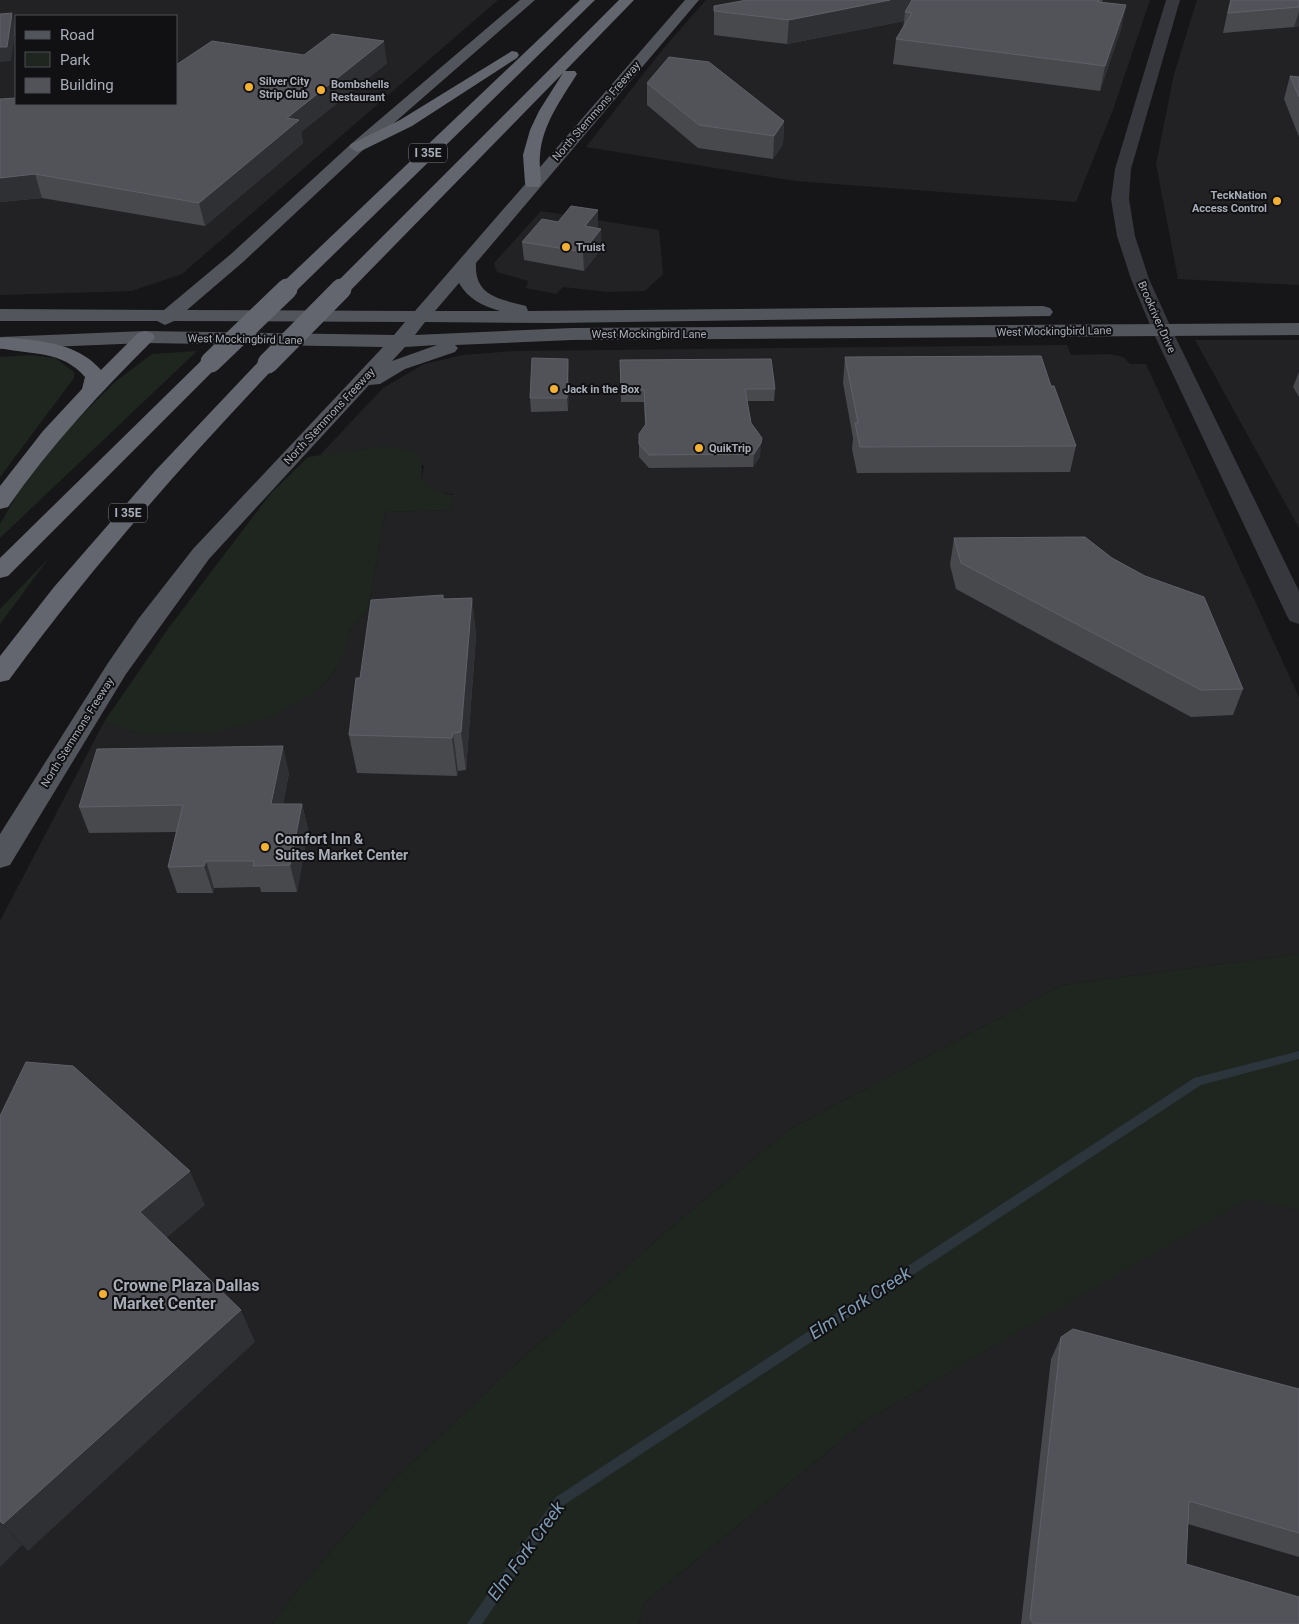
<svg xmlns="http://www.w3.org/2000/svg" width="1299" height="1624" font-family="Roboto,sans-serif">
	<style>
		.built { fill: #222225; fill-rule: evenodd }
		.green { fill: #1e261f }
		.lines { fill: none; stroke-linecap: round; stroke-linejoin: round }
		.stream { fill: #2c353c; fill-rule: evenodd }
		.minor { fill: #37383d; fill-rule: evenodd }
		.major { fill: #53555c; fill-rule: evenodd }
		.highway { fill: #63666e; fill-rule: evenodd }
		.highway-bridge { stroke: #63666e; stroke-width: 21 }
		.wall { fill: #47494d }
		.shaded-wall { fill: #2f3033 }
		.building { fill: #525359; stroke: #5f6168 }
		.poi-dot { fill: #f2b134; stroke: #111113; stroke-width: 2 }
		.labels { text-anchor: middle; stroke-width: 4; stroke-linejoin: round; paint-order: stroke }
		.far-poi-label { font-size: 11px; font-weight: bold; fill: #a8adb8; stroke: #111113; text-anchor: start }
		.far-street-label { font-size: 11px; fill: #a8adb8; stroke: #111113 }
		.shield { fill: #111113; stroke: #7b7e86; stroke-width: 1 }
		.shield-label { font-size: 12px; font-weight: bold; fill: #a8adb8 }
		.poi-label { font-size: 14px; font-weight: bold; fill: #a8adb8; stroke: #111113; text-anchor: start }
		.near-poi-label { font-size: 16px; font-weight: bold; fill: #a8adb8; stroke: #111113; text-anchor: start }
		.near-water-label { font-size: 18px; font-style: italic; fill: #7f9bb3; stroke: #111113 }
	</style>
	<rect width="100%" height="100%" fill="#161618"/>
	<g class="built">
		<path d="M0 0H498L182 274 132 291 0 295ZM16 16H176V104H16Z"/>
		<polygon points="706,0 1150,0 1113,110 1076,202 795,181 586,147 663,49"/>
		<polygon points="1197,0 1299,0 1299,285 1178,279 1156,164 1174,74"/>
		<polygon points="541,211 659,230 663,274 645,291 608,292 563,287 556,294 526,288 528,281 497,272 494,263"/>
		<polygon points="1195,340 1299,340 1299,528"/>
		<polygon points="1067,345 1071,355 1110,354 1123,357 1130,364 1146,364 1299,697 1299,954 1062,985 790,1129 675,1224 507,1372 395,1479 303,1583 272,1624 0,1624 0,921 104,722 143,735 319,689 335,670 346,650 349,631 368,611 385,512 451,510 453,494 439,493 425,486 421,479 424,466 385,446 319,456 383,388 424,364 463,355 514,351"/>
		<polygon points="1248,1198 1299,1210 1299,1624 639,1624 644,1603 865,1421"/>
	</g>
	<g class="green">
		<polygon points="197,351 0,538 0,524 22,486 68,429 115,382 152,354"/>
		<polygon points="31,355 55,358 74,372 74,378 0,477 0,357"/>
		<path d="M385 446C410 451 426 448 421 479 429 491 440 493 453 495L451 510 385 512 368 611 349 631 346 650 335 670 319 689 272 717 213 733 143 735 104 722 170 626 271 493 308 457Z"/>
		<polygon points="49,558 0,624 0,609"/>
		<polygon points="1299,954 1299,1210 1248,1199 865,1421 644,1603 639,1624 272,1624 303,1583 395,1479 507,1372 675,1224 790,1129 1062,985"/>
	</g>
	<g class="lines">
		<polygon class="stream" points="1299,1051 1299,1059 1201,1085 564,1505 482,1624 467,1624 556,1497 1194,1078"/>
		<polygon class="minor" points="1166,0 1180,0 1131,169 1129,199 1135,236 1149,279 1172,330 1299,591 1299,624 1290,621 1287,616 1152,330 1131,279 1117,236 1111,199 1115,169"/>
		<path class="major" d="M520 0H535L363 150 243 262 187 310 415 311 685 0H699L476 263C474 296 499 299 526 306L528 311 1043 306 1050 308 1053 312 1050 316 555 323 425 322 415 335 572 328 1299 323V335L572 340 455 345 458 348 455 352 405 369 380 384 369 385 209 559 126 674 10 865 0 868V834L108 663 139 618 193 549 383 347 145 343 0 349V337L145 331 394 335 405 322 174 321 165 325 157 321H0V309L164 310 231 254 351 144ZM459 283C468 299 483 306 500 311H435ZM437 345 392 361 405 347Z"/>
		<g class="highway">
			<polygon points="580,0 595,0 294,293 280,293 278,289 280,285"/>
			<path d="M619 0H634L565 71H575L577 74C562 98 542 125 540 155 539 165 541 174 541 183L539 187H527L525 183 523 155 530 130 539 111 563 73 348 293H334L332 289 334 285Z"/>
			<polygon points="512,51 517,52 519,55 517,58 412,126 363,150 357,152 349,147 351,144 400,120"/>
			<path d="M145 331 152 333 155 337 152 341C100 393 50 446 8 507L0 509V486L43 431 82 389 85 377C62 350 31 355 0 348V338C7 337 16 338 23 339 52 342 81 347 101 370L138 333Z"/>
			<polygon points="211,356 218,358 221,362 218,366 8,576 0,578 0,558 204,358"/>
			<path d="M268 357 275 359 278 363 275 367C180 467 90 569 9 680L0 682V656L54 587 155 471 261 359Z"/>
		</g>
		<g class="highway-bridge">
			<polyline points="211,362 287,289"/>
			<polyline points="268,363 341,289"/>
		</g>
	</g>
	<g class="wall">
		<polygon points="1103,0 1102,2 1126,5 1121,29 1100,91 893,64 896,39 903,27 904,21 787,44 714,35 714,6"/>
		<polygon points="1230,0 1299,0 1299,26 1294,27 1223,33"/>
		<polygon points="387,63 301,132 303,143 205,226 42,198 0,202 0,99 176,104"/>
		<polygon points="1290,76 1299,77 1299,137 1284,99"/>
		<polygon points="647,83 784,121 783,144 773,159 698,148 647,105"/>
		<polygon points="598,210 598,229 602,248 584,271 524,260 522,242 558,222"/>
		<polygon points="845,357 1051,386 1076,446 1070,472 857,473 852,449 853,438 843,383"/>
		<polygon points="568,359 569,372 568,411 531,412 530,398"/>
		<polygon points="620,360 775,389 774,401 747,401 751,423 760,456 753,467 649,468 639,457 639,434 645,425 644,402 621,402"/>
		<polygon points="1299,372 1299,397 1293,387"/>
		<polygon points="954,538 1112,558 1145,576 1243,689 1233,715 1191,717 956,589 950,565"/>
		<polygon points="443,595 444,599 472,598 476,636 466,770 458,771 457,776 357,773 349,735 360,678"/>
		<polygon points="289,773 283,804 302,804 308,830 297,892 261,892 260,887 214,888 213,893 177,893 168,867 176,832 89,833 79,807"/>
		<polygon points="1061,1337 1299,1389 1299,1557 1188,1524 1186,1564 1299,1624 1021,1624 1051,1359"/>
	</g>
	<g class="shaded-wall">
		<polygon points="890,0 914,0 912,13 905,12 904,21 787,44 789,20"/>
		<polygon points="1126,5 1121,29 1100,91 1105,66"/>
		<polygon points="1299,12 1299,26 1294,27"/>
		<polygon points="12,13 16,28 11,61 0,62 0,47"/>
		<polygon points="384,41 387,63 301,132 303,143 205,226 199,203 287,118"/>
		<polygon points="784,121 783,144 773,159 774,136"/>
		<polygon points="35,174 42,198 0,202 0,178"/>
		<polygon points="598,210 598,229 585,226"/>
		<polygon points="601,229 602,248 584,271 583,252"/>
		<polygon points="568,359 569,372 568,411 567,398"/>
		<polygon points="762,438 760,456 753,467 754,454"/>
		<polygon points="472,598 476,636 466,770 461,732"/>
		<polygon points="453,733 458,771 457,776 452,738"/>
		<polygon points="283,746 289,773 278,831 271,804"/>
		<polygon points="302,804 308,830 297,892 290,865"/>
		<polygon points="206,861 214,888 213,893 204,866"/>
		<polygon points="190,1171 205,1205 157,1246 140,1212"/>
		<polygon points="241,1310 255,1342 28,1551 3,1524"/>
		<polygon points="0,1521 22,1545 0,1567"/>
	</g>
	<g class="building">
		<polygon points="747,0 890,0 789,20 714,11 714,6"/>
		<polygon points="912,0 1099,0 1098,2 1126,5 1105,66 896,39 912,13 905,12"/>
		<polygon points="1231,0 1299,0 1299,7 1228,13"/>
		<polygon points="12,13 7,47 0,47 0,14"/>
		<polygon points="332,34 384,41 287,118 299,120 199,203 35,174 0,178 0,99 16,98 16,104 176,104 176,65 212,41 304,55"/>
		<polygon points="669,57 709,62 784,121 774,136 699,125 647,83"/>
		<polygon points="1290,76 1299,77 1299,97"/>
		<polygon points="571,206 598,210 585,226 601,229 583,252 522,242 542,219 558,222"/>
		<polygon points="1041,356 1051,386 1054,386 1076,446 860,447 855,423 858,423 845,357"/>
		<polygon points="532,358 568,359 567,398 530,398"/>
		<polygon points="771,359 775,389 745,389 751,423 762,438 761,443 754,454 649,455 639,444 639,434 646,424 644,390 621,390 620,360"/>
		<polygon points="1085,537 1112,558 1145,576 1204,597 1243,689 1201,690 961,563 954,538"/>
		<polygon points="443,595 443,599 472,598 461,732 453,733 452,738 349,735 356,678 360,678 371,600"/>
		<polygon points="283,746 271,804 302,804 290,865 253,866 254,861 206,861 204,866 168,867 183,805 79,807 97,749"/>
		<polygon points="26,1062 73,1066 190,1171 140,1212 241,1310 3,1524 0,1521 0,1116"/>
		<polygon points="1073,1329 1299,1389 1299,1533 1189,1501 1186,1564 1299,1597 1299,1624 1034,1624 1030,1619 1061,1337"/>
	</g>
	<g class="poi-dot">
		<circle cx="249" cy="87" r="5"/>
		<circle cx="321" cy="90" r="5"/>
		<circle cx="1277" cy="201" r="5"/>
		<circle cx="566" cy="247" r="5"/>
		<circle cx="554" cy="389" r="5"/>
		<circle cx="699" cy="448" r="5"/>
		<circle cx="265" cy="847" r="5"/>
		<circle cx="103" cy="1294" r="5"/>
	</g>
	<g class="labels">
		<g class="far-poi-label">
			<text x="259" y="85">Silver City<tspan x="259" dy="13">Strip Club</tspan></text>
			<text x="331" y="88">Bombshells<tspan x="331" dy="13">Restaurant</tspan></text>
			<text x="1267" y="199" text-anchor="end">TeckNation<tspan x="1267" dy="13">Access Control</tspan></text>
			<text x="576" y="251">Truist</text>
			<text x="564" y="393">Jack in the Box</text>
			<text x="709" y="452">QuikTrip</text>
		</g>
		<g class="far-street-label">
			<text transform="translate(596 111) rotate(-49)" y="4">North Stemmons Freeway</text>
			<text transform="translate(1157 317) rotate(66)" y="4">Brookriver Drive</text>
			<text transform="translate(1054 331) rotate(-1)" y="4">West Mockingbird Lane</text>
			<text x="649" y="338">West Mockingbird Lane</text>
			<text transform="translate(245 339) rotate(1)" y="4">West Mockingbird Lane</text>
			<text transform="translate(329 416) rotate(-47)" y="4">North Stemmons Freeway</text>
			<text transform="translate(77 732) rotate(-58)" y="4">North Stemmons Freeway</text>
		</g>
		<g class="shield">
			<rect x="409" y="143.5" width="38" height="19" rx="4"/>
			<rect x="109" y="503.5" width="38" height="19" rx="4"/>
		</g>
		<g class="shield-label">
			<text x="428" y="157">I 35E</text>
			<text x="128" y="517">I 35E</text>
		</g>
		<g class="poi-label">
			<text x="275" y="844">Comfort Inn &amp;<tspan x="275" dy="16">Suites Market Center</tspan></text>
		</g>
		<g class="near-poi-label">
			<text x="113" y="1291">Crowne Plaza Dallas<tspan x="113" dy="18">Market Center</tspan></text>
		</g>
		<g class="near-water-label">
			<text transform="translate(860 1303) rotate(-33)" y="6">Elm Fork Creek</text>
			<text transform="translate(526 1551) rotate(-54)" y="6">Elm Fork Creek</text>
		</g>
	</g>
	<rect x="15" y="15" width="162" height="90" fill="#111113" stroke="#4d4f55"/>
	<rect x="25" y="31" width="25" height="8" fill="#53555c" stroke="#4d4f55"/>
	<text x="60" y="40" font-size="15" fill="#a8adb8">Road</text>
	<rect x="25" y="52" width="25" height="15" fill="#1e261f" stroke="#4d4f55"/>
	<text x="60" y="65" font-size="15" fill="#a8adb8">Park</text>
	<rect x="25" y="78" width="25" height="15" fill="#525359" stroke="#4d4f55"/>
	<text x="60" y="90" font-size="15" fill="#a8adb8">Building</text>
</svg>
